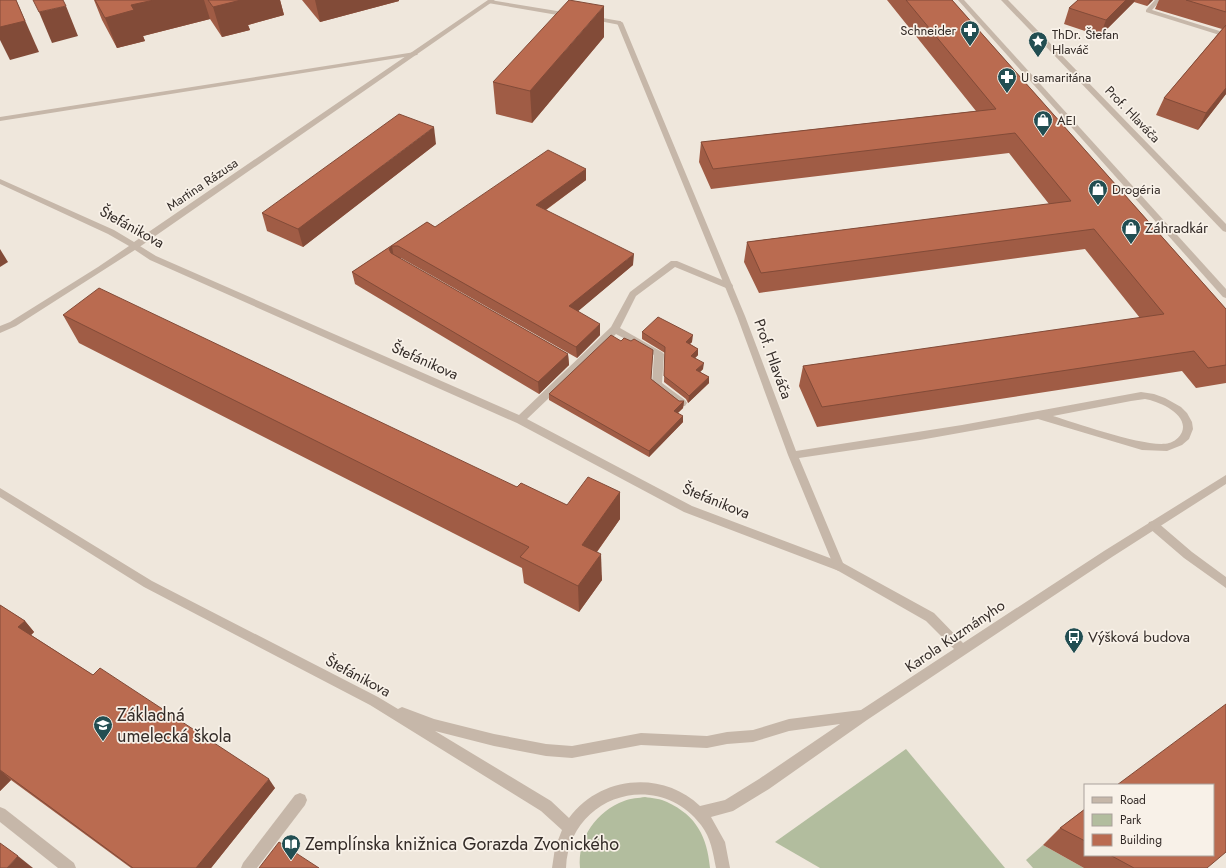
<svg xmlns="http://www.w3.org/2000/svg" width="1226" height="868" font-family="Jost,sans-serif">
	<style>
		.green { fill: #b2bd9e }
		.lines { fill: none; stroke-linecap: round; stroke-linejoin: round }
		.lane { fill: #c6b7a9; fill-rule: evenodd }
		.street { fill: #c6b7a9; fill-rule: evenodd }
		.wall { fill: #a05c45 }
		.shaded-wall { fill: #824b38 }
		.building { fill: #ba6b50; stroke: #824b38 }
		.labels { text-anchor: middle; stroke-width: 3.5; stroke-linejoin: round; paint-order: stroke }
		.far-poi-label { font-size: 13px; fill: #342c28; stroke: #f8f1e8; text-anchor: start }
		.far-street-label { font-size: 13px; fill: #342c28; stroke: #f8f1e8 }
		.street-label { font-size: 15px; fill: #342c28; stroke: #f8f1e8 }
		.poi-label { font-size: 15px; fill: #342c28; stroke: #f8f1e8; text-anchor: start }
		.near-poi-label { font-size: 18px; fill: #342c28; stroke: #f8f1e8; text-anchor: start }
	</style>
	<rect width="100%" height="100%" fill="#efe7dc"/>
	<g class="green">
		<polygon points="906,749 1005,868 820,868 775,842"/>
		<path d="M645 797C652 798 661 799 667 802 697 816 707 837 710 868H580C577 838 597 811 624 801 631 798 639 798 645 797Z"/>
		<polygon points="1043,845 1084,868 1033,868 1026,860"/>
	</g>
	<g class="lines">
		<g class="lane">
			<polygon points="490,0 569,13 572,15 569,17 488,3 488,1"/>
			<polygon points="1155,0 1161,0 1152,10 1226,33 1226,37 1146,12 1146,10"/>
			<polygon points="591,16 620,21 623,23 620,25 589,19 588,18"/>
			<polygon points="415,52 418,54 417,55 0,121 0,117"/>
			<polygon points="135,243 156,256 519,415 611,327 630,292 671,261 677,261 732,284 733,286 732,288 726,288 675,267 636,296 620,328 662,352 664,354 662,383 685,400 687,403 685,406 679,406 654,386 652,384 654,355 616,334 527,419 692,506 843,563 845,566 843,569 839,571 684,512 517,423 150,260 132,248 131,246 132,244"/>
			<polygon points="1153,521 1157,522 1192,552 1226,577 1226,588 1184,558 1149,528 1148,525 1149,522"/>
			<polygon points="300,793 305,795 307,800 305,805 257,868 241,868 243,863 295,795"/>
			<polygon points="0,807 5,809 74,863 76,868 58,868 0,822"/>
		</g>
		<g class="street">
			<polygon points="488,0 495,0 138,248 16,326 0,333 0,326 10,322 98,267 129,246 108,234 0,184 0,179 114,230 134,242"/>
			<polygon points="958,0 964,0 1226,289 1226,298 1223,297"/>
			<polygon points="1001,0 1008,0 1226,224 1226,232 1223,231"/>
			<path d="M620 21 623 23 745 316 796 451 962 425 1141 392 1154 394 1165 398 1181 407 1187 413 1192 422 1193 429 1189 439 1182 445 1167 451 1142 450 1038 419 920 440 799 458 843 563 934 613 963 643 1104 551 1226 475V484L1112 557 867 720 769 789 733 811 711 817 725 842 730 868H716C713 853 711 838 701 825 657 768 569 796 566 868H552L555 848 562 830 541 811 370 705 144 587 0 497V488L152 581 378 697 398 709 402 707 434 719 494 734 546 744 572 746 641 733 707 736 727 732 753 730 789 719 861 710 954 649 926 621 835 569 788 455 737 316 617 23ZM1145 399C1158 401 1189 414 1182 432 1180 437 1174 442 1169 443 1149 449 1076 423 1053 416L1131 401ZM840 724 759 779 725 800 700 806C662 770 600 776 569 818L551 801 435 731 494 746 546 756 572 758 641 745 707 748 727 744 753 742 789 731Z"/>
		</g>
	</g>
	<g class="wall">
		<polygon points="94,0 280,0 284,15 248,25 250,30 222,37 210,19 143,36 145,41 117,48 102,20"/>
		<polygon points="302,0 399,0 399,1 320,22"/>
		<polygon points="887,0 952,0 1226,309 1226,383 1196,388 1182,371 817,427 799,386 803,366 1140,318 1085,249 759,293 744,262 747,242 1049,204 1009,153 711,189 699,162 701,142 976,111"/>
		<polygon points="1078,0 1153,0 1147,6 1134,2 1100,36 1064,24 1069,8"/>
		<polygon points="1159,0 1226,0 1226,94 1198,130 1156,115 1164,98 1222,29 1155,9"/>
		<polygon points="604,37 532,123 496,114 493,82"/>
		<polygon points="436,144 303,247 267,231 262,213"/>
		<polygon points="586,169 586,180 546,210 633,265 578,311 600,335 577,358 401,258 399,258 568,354 569,365 539,394 355,284 352,272 427,222 435,227"/>
		<polygon points="63,315 517,487 567,505 620,492 620,519 597,552 602,580 579,612 524,583 522,568 79,343"/>
		<polygon points="642,332 692,342 690,344 698,349 698,355 695,358 703,369 700,372 709,377 709,383 688,403 686,399 664,382 665,353 642,339"/>
		<polygon points="621,341 651,379 679,401 684,401 683,408 678,413 683,422 649,457 549,400 549,394"/>
		<polygon points="0,605 25,621 34,632 31,635 93,675 275,788 211,868 131,868 11,780 0,791"/>
		<polygon points="1085,809 1085,855 1213,855 1207,868 1084,868 1043,845 1060,828"/>
	</g>
	<g class="shaded-wall">
		<polygon points="16,0 39,52 10,60 0,40 0,27"/>
		<polygon points="154,0 204,0 210,19 143,36 145,41 117,48 105,18 131,5"/>
		<polygon points="238,0 280,0 284,15 248,25 250,30 222,37 213,7"/>
		<polygon points="315,0 399,0 399,1 320,22"/>
		<polygon points="1126,0 1135,0 1134,2 1100,36 1106,20"/>
		<polygon points="1150,0 1153,0 1147,6"/>
		<polygon points="66,6 78,36 52,43 39,12"/>
		<polygon points="604,6 604,37 532,123 530,91"/>
		<polygon points="1226,88 1226,94 1198,130 1206,113"/>
		<polygon points="434,127 436,144 303,247 298,229"/>
		<polygon points="586,169 586,180 537,216 536,205"/>
		<polygon points="392,246 394,258 392,260 389,249"/>
		<polygon points="0,249 8,262 0,267"/>
		<polygon points="634,254 633,265 570,318 569,306"/>
		<polygon points="600,324 600,335 577,358 576,347"/>
		<polygon points="693,335 692,342 685,348 686,342"/>
		<polygon points="698,349 698,355 691,362 691,356"/>
		<polygon points="568,354 569,365 539,394 538,382"/>
		<polygon points="704,363 703,369 696,376 696,370"/>
		<polygon points="709,377 709,383 688,403 689,396"/>
		<polygon points="684,401 683,408 673,417 674,411"/>
		<polygon points="683,416 683,422 649,457 649,451"/>
		<polygon points="620,492 620,519 583,571 582,545"/>
		<polygon points="601,554 602,580 579,612 578,586"/>
		<polygon points="25,621 34,632 28,638 18,627"/>
		<polygon points="0,770 11,780 0,791"/>
		<polygon points="269,779 275,788 211,868 196,868"/>
		<polygon points="18,856 33,868 7,868"/>
	</g>
	<g class="building">
		<polygon points="0,0 16,0 25,21 0,27"/>
		<polygon points="33,0 63,0 66,6 39,12"/>
		<polygon points="95,0 154,0 131,5 134,10 105,18"/>
		<polygon points="208,0 241,0 213,7"/>
		<polygon points="569,0 604,6 530,91 493,82"/>
		<polygon points="906,0 952,0 1226,309 1226,365 1208,368 1194,351 822,407 803,366 1164,314 1094,229 761,273 747,242 1071,201 1015,133 713,169 701,142 996,109"/>
		<polygon points="1078,0 1126,0 1106,20 1069,8"/>
		<polygon points="1186,0 1226,0 1226,12"/>
		<polygon points="1226,25 1226,88 1206,113 1164,98"/>
		<polygon points="399,114 434,127 298,229 262,213"/>
		<polygon points="548,150 586,169 536,205 634,254 569,306 600,324 576,347 398,246 392,246 389,249 391,253 568,354 538,382 352,272 427,222 435,227"/>
		<polygon points="99,288 517,487 521,483 567,505 588,477 620,492 582,545 601,554 578,586 520,557 529,547 63,315"/>
		<polygon points="658,317 693,335 686,342 698,349 691,356 704,363 696,370 709,377 689,396 686,393 664,376 665,347 642,332"/>
		<polygon points="611,335 621,341 624,338 631,341 634,339 653,350 651,379 679,401 684,401 674,411 683,416 649,451 549,394"/>
		<polygon points="0,605 25,621 18,627 93,675 100,668 269,779 196,868 133,868 0,770"/>
		<polygon points="1226,704 1226,852 1207,868 1134,868 1110,855 1213,855 1213,785 1117,785"/>
		<polygon points="1085,809 1085,841 1060,828"/>
		<polygon points="279,842 319,868 259,868"/>
		<polygon points="0,843 18,856 7,868 0,868"/>
	</g>
	<defs>
		<symbol id="pharmacy-pin" viewBox="-11 -11 22 30"><path d="M0 17L-7.5 6A9.5 9.5 0 1 1 7.5 6Z" fill="#224e52" stroke="#f8f1e8"/><path d="M-2-6h4v4h4v4h-4v4h-4v-4h-4v-4h4Z" fill="#fff"/></symbol>
		<symbol id="sight-pin" viewBox="-11 -11 22 30"><path d="M0 17L-7.5 6A9.5 9.5 0 1 1 7.5 6Z" fill="#224e52" stroke="#f8f1e8"/><path d="M0-6L1.8-2.2L6-1.7L2.9 1.2L3.7 5.4L0 3.3L-3.7 5.4L-2.9 1.2L-6-1.7L-1.8-2.2Z" fill="#fff"/></symbol>
		<symbol id="shop-pin" viewBox="-11 -11 22 30"><path d="M0 17L-7.5 6A9.5 9.5 0 1 1 7.5 6Z" fill="#224e52" stroke="#f8f1e8"/><path d="M-5-2.5h2.3a2.7 3.5 0 0 1 5.4 0H5L5.5 6h-11ZM-1.5-2.5h3a1.5 2.3 0 0 0-3 0Z" fill="#fff"/></symbol>
		<symbol id="bus-pin" viewBox="-11 -11 22 30"><path d="M0 17L-7.5 6A9.5 9.5 0 1 1 7.5 6Z" fill="#224e52" stroke="#f8f1e8"/><path d="M-5-6H5V4H4V6H2V4H-2V6H-4V4H-5ZM-3.5-4V0h7V-4ZM-3.5 1.2v1.5H-2V1.2ZM2 1.2v1.5H3.5V1.2Z" fill="#fff"/></symbol>
		<symbol id="school-pin" viewBox="-11 -11 22 30"><path d="M0 17L-7.5 6A9.5 9.5 0 1 1 7.5 6Z" fill="#224e52" stroke="#f8f1e8"/><path d="M0-5L7-2L0 1L-7-2ZM-4 1L0 2.5L4 1V4Q0 6-4 4Z" fill="#fff"/></symbol>
		<symbol id="library-pin" viewBox="-11 -11 22 30"><path d="M0 17L-7.5 6A9.5 9.5 0 1 1 7.5 6Z" fill="#224e52" stroke="#f8f1e8"/><path d="M-6-4Q-3-5.5-.7-3.5V5Q-3 3-6 4ZM6-4Q3-5.5 .7-3.5V5Q3 3 6 4Z" fill="#fff"/></symbol>
	</defs>
	<g fill-rule="evenodd">
		<use href="#pharmacy-pin" x="959" y="19" width="22" height="30"/>
		<use href="#sight-pin" x="1027" y="30" width="22" height="30"/>
		<use href="#pharmacy-pin" x="996" y="66" width="22" height="30"/>
		<use href="#shop-pin" x="1032" y="109" width="22" height="30"/>
		<use href="#shop-pin" x="1087" y="178" width="22" height="30"/>
		<use href="#shop-pin" x="1120" y="217" width="22" height="30"/>
		<use href="#bus-pin" x="1063" y="626" width="22" height="30"/>
		<use href="#school-pin" x="92" y="714" width="22" height="30"/>
		<use href="#library-pin" x="280" y="833" width="22" height="30"/>
	</g>
	<g class="labels">
		<g class="far-poi-label">
			<text x="956" y="35" text-anchor="end">Schneider</text>
			<text x="1052" y="39">ThDr. Štefan<tspan x="1052" dy="15">Hlaváč</tspan></text>
			<text x="1021" y="82">U samaritána</text>
			<text x="1057" y="125">AEI</text>
			<text x="1112" y="194">Drogéria</text>
		</g>
		<g class="far-street-label">
			<text transform="translate(1133 114) rotate(46)" y="5">Prof. Hlaváča</text>
			<text transform="translate(202 184) rotate(-34)" y="5">Martina Rázusa</text>
		</g>
		<g class="street-label">
			<text transform="translate(132 227) rotate(29)" y="5">Štefánikova</text>
			<text transform="translate(773 359) rotate(70)" y="5">Prof. Hlaváča</text>
			<text transform="translate(425 361) rotate(24)" y="5">Štefánikova</text>
			<text transform="translate(716 501) rotate(22)" y="5">Štefánikova</text>
			<text transform="translate(955 636) rotate(-34)" y="5">Karola Kuzmányho</text>
			<text transform="translate(358 676) rotate(28)" y="5">Štefánikova</text>
		</g>
		<g class="poi-label">
			<text x="1145" y="233">Záhradkár</text>
			<text x="1088" y="642">Výšková budova</text>
		</g>
		<g class="near-poi-label">
			<text x="117" y="721">Základná<tspan x="117" dy="21">umelecká škola</tspan></text>
			<text x="305" y="850">Zemplínska knižnica Gorazda Zvonického</text>
		</g>
	</g>
	<rect x="1084" y="784" width="130" height="72" fill="#f8f1e8" stroke="#aaa29b"/>
	<rect x="1092" y="797" width="20" height="6" fill="#c6b7a9" stroke="#aaa29b"/>
	<text x="1120" y="804" font-size="12" fill="#342c28">Road</text>
	<rect x="1092" y="814" width="20" height="12" fill="#b2bd9e" stroke="#aaa29b"/>
	<text x="1120" y="824" font-size="12" fill="#342c28">Park</text>
	<rect x="1092" y="834" width="20" height="12" fill="#ba6b50" stroke="#aaa29b"/>
	<text x="1120" y="844" font-size="12" fill="#342c28">Building</text>
</svg>
